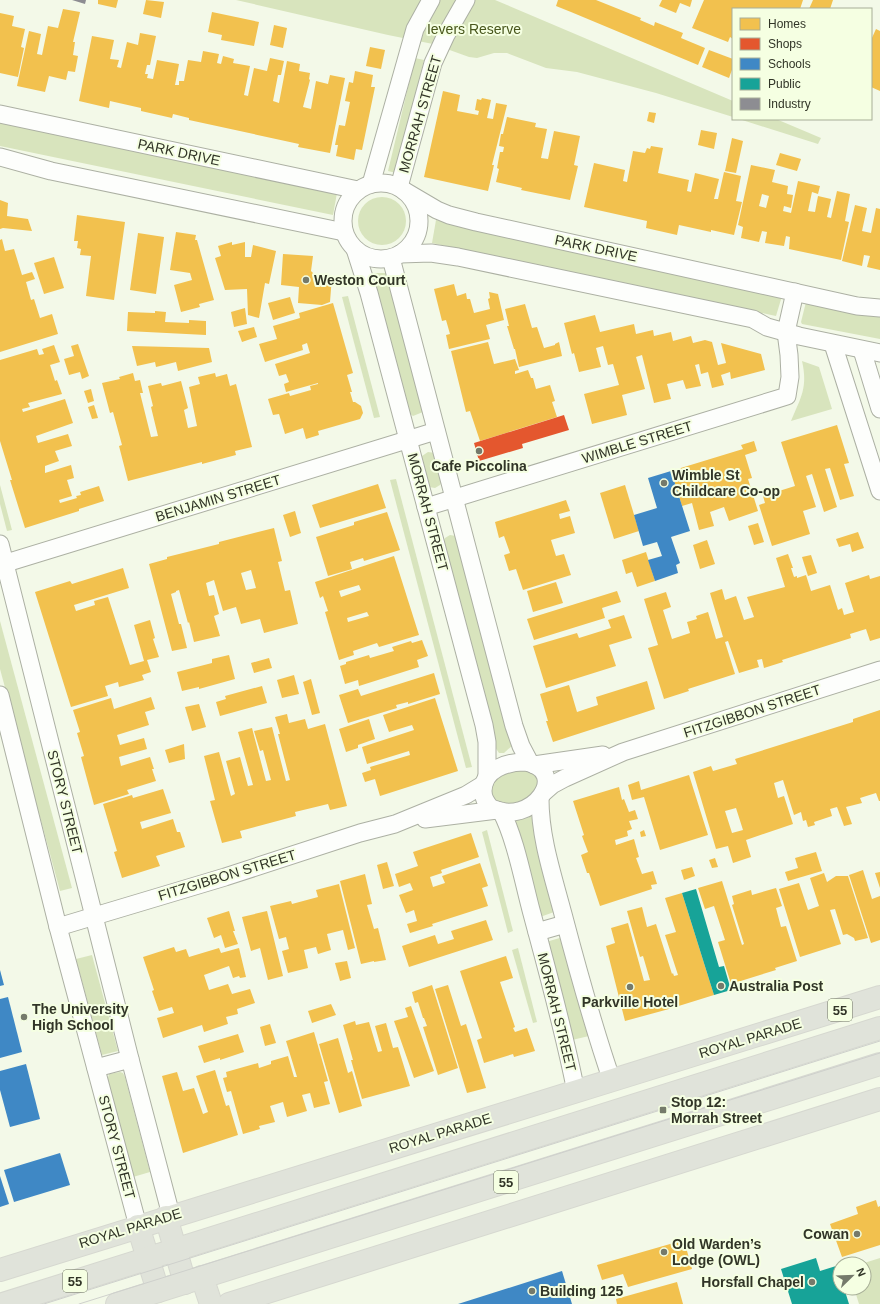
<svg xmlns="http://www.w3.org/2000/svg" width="880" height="1304" font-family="Arial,sans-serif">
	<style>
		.green { fill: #d8e4bd }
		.homes { fill: #f2c14e; fill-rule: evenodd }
		.shops { fill: #e4572e }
		.schools { fill: #3f88c5 }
		.public { fill: #17a398 }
		.industry { fill: #8d8d92 }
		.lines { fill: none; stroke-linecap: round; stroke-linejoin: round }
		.minor-casing { stroke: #acb0a3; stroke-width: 19 }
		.primary-casing { stroke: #d6d8d0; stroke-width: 24 }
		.minor { stroke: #fdfefc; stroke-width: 17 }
		.primary { stroke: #e0e3da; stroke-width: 22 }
		.tram { stroke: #ced0cc; stroke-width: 1 }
		.poi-dot { fill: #757a6b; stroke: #f5ffe2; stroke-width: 1.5 }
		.labels { text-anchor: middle; stroke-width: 4; stroke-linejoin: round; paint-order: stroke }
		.shield { fill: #f5ffe2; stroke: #6c725f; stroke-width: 1 }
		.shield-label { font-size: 13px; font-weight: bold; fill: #313527 }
		.park-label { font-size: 14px; fill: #48561c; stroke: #f5ffe2 }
		.street-label { font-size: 14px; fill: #313527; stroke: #f5ffe2 }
		.poi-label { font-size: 14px; font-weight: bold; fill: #313527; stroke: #f5ffe2; text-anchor: start }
	</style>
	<rect width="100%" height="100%" fill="#f3f9e8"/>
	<g class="green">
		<polygon points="236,0 495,0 733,101 733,117 656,93 577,72 546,68 507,53 494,53 477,58 469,57 433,44 388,35"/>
		<polygon points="415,58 424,60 396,173 388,171"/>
		<polygon points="739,119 776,119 821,138 818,144"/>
		<polygon points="0,122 337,193 333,215 0,146"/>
		<circle cx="382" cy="221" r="24"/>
		<polygon points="436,220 781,294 782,296 776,316 432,243"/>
		<polygon points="369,273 390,273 423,412 413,416 409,413"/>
		<polygon points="348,296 380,417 374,418 342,297"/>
		<polygon points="808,300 880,317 880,339 802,324 801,322 806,302"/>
		<path d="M802 361 819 367 832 409 791 421C801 397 808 388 802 361Z"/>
		<polygon points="428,452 435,453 444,477 440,485 435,488 429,487 420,460 422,456"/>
		<polygon points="396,479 472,767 466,768 390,480"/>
		<polygon points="0,485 12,530 7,531 0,504"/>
		<polygon points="450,535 456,536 514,744 504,753 499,753 495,747 442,544 445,538"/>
		<polygon points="0,621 72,888 60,891 0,669"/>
		<path d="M515 769 534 773 539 779 538 789C522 803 515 807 494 801L490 793V786L500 776Z"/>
		<polygon points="531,815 557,911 540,917 514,820 528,818"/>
		<polygon points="487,830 513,931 508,933 482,832"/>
		<polygon points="563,937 589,1036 572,1040 546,942"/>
		<polygon points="518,948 537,1022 533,1023 512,950"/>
		<polygon points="92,955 118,1051 102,1055 76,959"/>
		<polygon points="120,1072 123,1073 125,1077 150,1172 133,1177 107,1081 109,1074"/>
		<polygon points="880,1258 880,1304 859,1304 854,1288 864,1288 864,1264 861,1264"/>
	</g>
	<g class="homes">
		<polygon points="98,0 118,0 116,8 98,4"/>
		<polygon points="146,0 164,2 161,18 143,14"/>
		<polygon points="558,0 596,0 641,18 640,20 654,26 655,22 683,33 681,38 705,48 698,65 571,12 556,6"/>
		<polygon points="662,0 692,0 690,7 680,3 676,13 659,6"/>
		<polygon points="704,0 803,0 800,9 733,9 733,39 730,37 728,42 692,28"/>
		<polygon points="813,0 833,0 830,9 809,9"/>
		<polygon points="63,9 80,12 73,42 75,42 73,55 78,56 75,72 68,71 66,80 49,76 45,92 17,86 29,31 41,34 37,54 42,55 48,26 58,28"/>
		<polygon points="212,12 259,22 254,46 221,40 222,35 208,32"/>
		<polygon points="0,13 14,16 12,26 25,29 21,47 24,48 18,77 0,73"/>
		<polygon points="274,25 287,28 283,48 270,45"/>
		<polygon points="876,29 880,31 880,91 871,87 871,40"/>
		<polygon points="140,33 156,36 150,65 147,65 145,74 148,74 147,78 153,79 157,60 179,64 175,85 179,85 179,81 184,81 188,60 201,62 203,51 219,54 217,63 221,64 223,56 234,59 233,63 250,66 244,95 248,96 254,68 267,71 270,58 284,61 281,75 278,75 273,101 279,103 287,61 300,64 299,71 310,73 309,79 310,80 303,107 311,109 316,81 328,84 330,75 345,78 330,153 298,147 299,144 189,120 189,118 173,114 172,118 141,111 141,108 110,101 109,108 79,101 92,36 114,40 110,59 119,60 117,67 121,68 127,42 138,45"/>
		<polygon points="370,47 385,50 381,69 366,66"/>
		<polygon points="709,50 733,59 733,67 729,78 702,67"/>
		<polygon points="355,71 373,75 371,87 375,87 362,150 356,149 354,160 336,156 338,145 335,145 339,125 345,126 350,102 345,101 349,82 353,83"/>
		<polygon points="443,91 460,95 457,111 478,115 479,111 475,110 477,99 481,100 482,98 491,100 487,118 493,119 496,103 507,105 492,165 494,165 488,191 424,177"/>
		<polygon points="649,112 656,113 654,123 647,121"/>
		<polygon points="507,117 536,123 535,127 547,129 541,158 548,159 554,131 580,136 574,165 578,166 570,200 521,190 522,188 496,182 499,169 497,168 500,152 503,152 504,147 499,146 501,134 503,134"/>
		<polygon points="701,130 717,133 714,149 698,145"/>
		<polygon points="732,138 743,141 736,173 725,171"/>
		<polygon points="651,146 663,148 658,173 689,180 687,191 691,192 695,173 719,179 714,199 718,199 724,172 741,176 736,201 742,202 734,235 711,230 711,232 679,225 677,235 646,228 647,221 584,207 594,163 625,170 623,181 627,182 633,151 645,153 647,148 650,149"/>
		<polygon points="780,153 801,159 797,171 776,165"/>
		<path d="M751 165 775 170 772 182 788 186 787 194 793 195 791 208 784 206 783 211 791 213 798 181 820 186 818 194 812 192 808 211 815 212 818 196 831 199 827 217 831 218 837 191 850 194 845 221 849 222 841 260 789 249 790 237 786 236 784 246 765 243 767 232 762 231 759 242 741 238 743 227 738 225ZM762 194 769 196 766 208 759 206Z"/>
		<polygon points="0,200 8,203 7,216 28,219 32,231 3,228 0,229"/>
		<polygon points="855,205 867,208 862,231 871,233 876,208 880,209 880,270 867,267 870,256 864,255 862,266 842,261"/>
		<polygon points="77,215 125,222 114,300 86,296 91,256 80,255 81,249 77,248 78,241 74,241"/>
		<polygon points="176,232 196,235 195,240 197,240 214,300 199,304 200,307 181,312 174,285 192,280 190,273 170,270"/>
		<polygon points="138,233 164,237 156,294 130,290"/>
		<polygon points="2,239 5,251 14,249 22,275 32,272 35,279 26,282 31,300 34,299 40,318 52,314 58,334 0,352 0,240"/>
		<polygon points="232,242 232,245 245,242 245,257 251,257 253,245 276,251 269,284 265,283 259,318 248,315 247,289 225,290 215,258 221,256 218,246"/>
		<polygon points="283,254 313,256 311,271 315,275 332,276 330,302 322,305 298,303 299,287 281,285"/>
		<polygon points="54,257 64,288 44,294 34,263"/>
		<polygon points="454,284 457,296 466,293 467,299 470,299 474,313 490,309 488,299 490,298 489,292 498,294 504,320 486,325 490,339 449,349 446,335 450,334 446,320 442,321 434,289"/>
		<polygon points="290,297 295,313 273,320 268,303"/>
		<polygon points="333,303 353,373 347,375 352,392 350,392 353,402 355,402 361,406 363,413 360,419 318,431 319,435 306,439 303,428 285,434 279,414 273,415 268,399 289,393 290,396 311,390 310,386 318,384 318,383 286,392 284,384 289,382 286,374 279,376 275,364 310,353 309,350 307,343 302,345 303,350 265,362 259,344 277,339 273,326 300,318 299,313"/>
		<polygon points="525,304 532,328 537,327 544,348 555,345 555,344 559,342 562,356 519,367 515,349 514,349 507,326 509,326 505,309"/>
		<polygon points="245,308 247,324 234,327 231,312"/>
		<polygon points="155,311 166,312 165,322 189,323 189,320 206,321 206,335 127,331 128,312 155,313"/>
		<polygon points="595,315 600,332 634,324 636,334 653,330 654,336 671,332 673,341 691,336 693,343 705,340 712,342 718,365 726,363 721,343 761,354 765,370 731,379 730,372 721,375 724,385 712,388 708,372 701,374 699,364 695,365 701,386 686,389 683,380 667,384 671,399 654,403 642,355 636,357 645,389 622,395 627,415 592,424 584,394 619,385 613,364 608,365 603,346 596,348 601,367 579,372 574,353 572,354 564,323"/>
		<polygon points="254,327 257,337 242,342 238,331"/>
		<polygon points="488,342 494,364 515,359 519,370 515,371 515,374 528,370 531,378 533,378 536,389 550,385 555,401 552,402 557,417 480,441 470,411 466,412 451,351"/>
		<polygon points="78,344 89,376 82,379 80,372 69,375 64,359 74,356 71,346"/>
		<polygon points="54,345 60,362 50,365 55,381 57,380 62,394 28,403 30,407 22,409 23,412 65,399 73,423 36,436 38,443 68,434 72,446 55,451 59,461 45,466 45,473 71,465 74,478 67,480 72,496 59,500 60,503 77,498 76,496 81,495 80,492 99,486 104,501 79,509 79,511 25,528 10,480 12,480 0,441 0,360 37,349 39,355 44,354 42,349"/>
		<polygon points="132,346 209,348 212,362 178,371 176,362 156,367 155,362 137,366"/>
		<polygon points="133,373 135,381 140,380 143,393 140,393 151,437 158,436 151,407 153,406 148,386 161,383 162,386 181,381 188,408 184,410 188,428 197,426 189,387 200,384 198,377 215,373 216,377 227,374 230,386 236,384 252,447 235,451 236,455 202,464 202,462 128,481 119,446 122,445 113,412 110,413 102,383 120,379 119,377"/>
		<polygon points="91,389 94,401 88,403 84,391"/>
		<polygon points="94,405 98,418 92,419 88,407"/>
		<polygon points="837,425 849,463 844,464 854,496 840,500 830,468 825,469 837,507 824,512 812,474 806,476 816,507 803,511 810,534 772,546 759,505 765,503 763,496 795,486 781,442"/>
		<polygon points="754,441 757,451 745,455 752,478 748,479 758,511 729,521 724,507 710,512 714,526 699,530 692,503 682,506 671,471 743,449 741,445"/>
		<polygon points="378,484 386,508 320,528 312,505"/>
		<polygon points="625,485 639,531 614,539 600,493"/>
		<polygon points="566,500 570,511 559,514 560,519 570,516 575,533 551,540 556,556 564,554 571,575 523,590 516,569 509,571 504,555 510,553 504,536 499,538 495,522"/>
		<polygon points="295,511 301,533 290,537 283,515"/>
		<polygon points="387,512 400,550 364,561 363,558 350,562 352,569 328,576 316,537 354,525 354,522"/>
		<polygon points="758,523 764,542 754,545 748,526"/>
		<path d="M274 528 282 561 278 562 285 591 290 590 298 624 264 633 260 619 241 624 236 607 223 611 214 580 206 583 209 596 214 595 219 614 214 616 220 636 194 642 189 622 188 623 179 590 176 591V592L171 594 179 624H181L187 648 172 651 149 564 167 559V557L219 544V542ZM251 570 256 588 246 590 241 573Z"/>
		<polygon points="858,532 864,548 852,552 850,544 839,547 836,539"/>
		<polygon points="707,540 715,564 700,569 693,545"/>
		<polygon points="646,552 655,581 637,587 632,572 626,574 622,560"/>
		<polygon points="788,554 793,568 791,568 794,577 797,576 797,578 806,575 811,591 830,585 838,610 842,608 844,615 854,612 845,583 869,575 870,579 880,576 880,638 870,641 866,629 850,634 851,638 782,660 783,662 764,668 762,659 757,660 759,667 739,673 728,641 725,642 735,674 688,689 689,691 664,699 648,648 658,645 644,599 666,592 671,607 663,610 672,639 690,633 687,622 697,619 696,616 708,612 716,639 723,637 710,593 722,589 725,600 736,596 744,620 754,617 747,597 785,587 776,558"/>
		<polygon points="811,555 817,573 808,576 802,557"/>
		<path d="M394 556 419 635 379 647 377 643 353 651 354 655 339 660 325 612 328 611 323 596 320 598 315 582ZM359 585 361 590 341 597 339 591ZM367 612 369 616 348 622 347 618Z"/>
		<polygon points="123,568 129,588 74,605 76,611 95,605 94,601 108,597 130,665 144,661 134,625 150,620 155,638 153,639 159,657 147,660 151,672 142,675 144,680 119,687 118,682 105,686 108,696 71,707 35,592 70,581 72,584"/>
		<polygon points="556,582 563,603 533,612 527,591"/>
		<polygon points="617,591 621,602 602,608 605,618 534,640 527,619"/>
		<polygon points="624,615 632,638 609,645 616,666 546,688 533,646 577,633 579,638 611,628 608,620"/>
		<polygon points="422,640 428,656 417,660 419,667 359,686 358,680 345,684 340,666 346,664 346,662 369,655 370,658 394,651 392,647 411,641 412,643"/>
		<polygon points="229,655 235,679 199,689 199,687 182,691 177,672 212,663 212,659"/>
		<polygon points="269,658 272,668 254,673 251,663"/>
		<polygon points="434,673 440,694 408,704 408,702 396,705 397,708 348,723 339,695 358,689 361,696"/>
		<polygon points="294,675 299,694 282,698 277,680"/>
		<polygon points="311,679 320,713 312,715 303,682"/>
		<polygon points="647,681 655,709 553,742 546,721 548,721 540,694 569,685 577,712 598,705 596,697"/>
		<polygon points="262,686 267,703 220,716 216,702 226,699 225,696"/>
		<polygon points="151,697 155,709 145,712 149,725 117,735 120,745 144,738 147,749 119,757 121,766 150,757 154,769 152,769 156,781 127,790 129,794 94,805 81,757 84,756 77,733 80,732 73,710 111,698 114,709"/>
		<polygon points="435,698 458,771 380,796 375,779 365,782 362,773 371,770 370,767 410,755 409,751 367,764 362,747 414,730 412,725 389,732 383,715"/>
		<polygon points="199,704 206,727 192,731 185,707"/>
		<path d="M880 710V801H879L876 793 860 798 862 803 846 807 852 824 844 826 837 807 830 809 832 816 814 822 815 825 808 827 806 820 803 821 801 812 794 815 783 780 774 783 778 798 784 796 793 824 746 840 751 857 733 863 728 846 716 849 693 772 711 766 713 771 737 764 735 759 853 722V719ZM736 808 743 830 732 833 725 811Z"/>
		<polygon points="287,714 289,723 305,719 308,729 325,724 347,806 330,810 328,804 295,812 296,816 240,831 242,838 222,843 210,801 215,800 204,756 219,752 231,796 235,794 226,761 240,757 248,786 253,785 238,732 252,728 266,781 271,780 263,750 260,751 254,731 272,727 286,781 290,780 278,734 280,734 275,717"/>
		<polygon points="369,719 375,739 358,745 358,748 346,752 339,729"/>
		<polygon points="184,744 185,759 169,763 165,750"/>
		<polygon points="689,775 708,835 660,850 644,797 632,800 628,785 639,781 641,790"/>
		<polygon points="619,787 622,800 624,799 629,812 635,810 638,819 629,821 632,829 627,831 628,836 615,840 616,845 634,839 639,857 636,858 642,874 653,871 657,884 651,885 652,889 600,906 589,873 587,873 581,855 588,852 582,836 584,835 573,801"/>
		<polygon points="163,789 171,813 140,822 142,829 173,819 177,832 180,832 185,847 156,856 160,866 122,878 114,852 117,851 103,804 132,795 133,798"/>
		<polygon points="644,830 646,836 641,837 640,832"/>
		<polygon points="471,833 479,857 441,870 442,873 430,877 433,887 445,883 442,876 480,863 488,886 482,888 488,906 432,924 433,926 410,933 407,924 417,921 414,910 406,913 399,895 413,890 410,883 399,887 395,874 418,866 413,852"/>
		<polygon points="816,852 822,871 788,881 785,872 798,868 795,858"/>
		<polygon points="715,858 718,867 712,868 709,860"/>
		<polygon points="387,862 394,886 383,889 377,865"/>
		<polygon points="692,867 695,876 684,880 681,870"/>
		<polygon points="863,870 872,899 880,896 880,940 871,943 849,875"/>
		<polygon points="880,872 880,888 875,873"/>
		<polygon points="824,873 827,882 836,876 848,876 868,938 855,941 854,938 847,934 843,935 835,909 830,910 841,944 800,957 779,889 799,883 808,910 819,906 810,878"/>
		<polygon points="365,874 372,904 367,905 374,929 378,928 386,960 374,962 374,961 361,964 340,881"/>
		<polygon points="722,881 742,945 744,944 732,905 734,904 732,896 751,890 752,895 776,888 782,906 776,908 781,927 786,926 797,961 775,968 776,970 731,984 718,942 725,940 714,906 705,909 698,888"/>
		<polygon points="339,884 355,948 348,950 343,930 327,934 331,950 318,954 316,947 304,950 308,968 288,973 282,951 289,949 286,937 279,939 270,906 291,901 292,904 318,897 316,890"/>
		<polygon points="682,893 714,995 669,1009 625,1021 606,946 615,943 611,928 628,923 644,981 650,980 643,956 640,957 627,911 642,907 647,927 656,924 672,974 673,973 674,976 678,975 665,935 676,932 665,898"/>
		<polygon points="229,911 235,931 233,931 238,944 225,948 221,935 214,938 207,918"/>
		<polygon points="267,911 283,976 268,980 260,948 251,951 242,917"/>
		<polygon points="486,920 493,940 409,967 402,946 435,935 438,944 454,939 451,931"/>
		<polygon points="174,947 176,952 186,949 189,957 219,948 221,953 239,948 246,977 240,978 239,976 233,978 229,966 204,975 209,990 228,984 232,994 250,989 255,1003 237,1009 238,1014 226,1017 228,1024 204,1032 202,1025 163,1038 157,1018 174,1013 172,1007 159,1011 152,991 154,990 143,957"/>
		<polygon points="506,956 513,978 500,982 515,1027 513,1028 515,1032 527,1028 535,1051 514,1057 513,1054 484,1063 477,1040 482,1038 460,971"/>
		<polygon points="347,961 351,978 340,981 335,963"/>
		<polygon points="432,985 458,1068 438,1075 423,1027 427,1026 424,1018 423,1018 418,1002 415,1003 412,992"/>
		<polygon points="448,985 461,1026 466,1024 486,1088 467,1093 435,989"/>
		<polygon points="331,1004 336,1015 312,1023 308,1011"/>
		<polygon points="411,1006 434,1071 414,1078 394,1021 408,1017 405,1008"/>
		<polygon points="355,1021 356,1025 369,1022 378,1052 382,1051 375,1026 386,1023 393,1048 398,1047 410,1086 362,1099 351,1060 353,1060 343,1025"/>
		<polygon points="270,1024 276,1043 265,1046 260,1027"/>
		<polygon points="314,1032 328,1081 324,1082 330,1104 314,1108 310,1093 302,1095 307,1111 287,1117 283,1102 270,1106 275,1122 259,1126 260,1129 243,1134 231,1091 227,1092 223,1078 227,1077 226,1072 258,1063 259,1068 271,1064 271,1061 288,1056 294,1077 297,1077 286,1041"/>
		<polygon points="238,1034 244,1052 220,1060 220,1058 204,1063 198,1046"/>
		<polygon points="338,1038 348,1073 352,1071 362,1106 339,1113 319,1044"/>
		<polygon points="215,1070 226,1106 229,1105 238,1135 183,1153 162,1076 177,1072 183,1091 194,1088 203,1114 208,1112 196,1076"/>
		<polygon points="876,1200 878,1207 880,1206 880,1245 842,1257 830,1224 858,1214 856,1207"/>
		<polygon points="684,1240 692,1269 628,1287 623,1274 602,1280 597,1265"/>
		<polygon points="677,1282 683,1304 617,1304 616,1299"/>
	</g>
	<polygon class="shops" points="564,415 569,430 522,444 523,448 479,461 474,443"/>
	<g class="schools">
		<polygon points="671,471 690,531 671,537 680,563 676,565 678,573 655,581 648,560 662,556 657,542 643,546 634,515 657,508 648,478"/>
		<polygon points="0,970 4,985 0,986"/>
		<polygon points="8,997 22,1052 0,1058 0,999"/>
		<polygon points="26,1064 40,1119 10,1127 0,1090 0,1071"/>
		<polygon points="60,1153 70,1185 14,1202 4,1170"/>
		<polygon points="0,1176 9,1204 0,1207"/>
		<polygon points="562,1271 572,1304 458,1304"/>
	</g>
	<g class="public">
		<polygon points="696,889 719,967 724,966 731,990 714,995 682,893"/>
		<polygon points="816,1258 820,1271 836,1266 840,1277 840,1288 844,1288 849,1304 792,1304 781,1269"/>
	</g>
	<polygon class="industry" points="72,0 86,0 85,4"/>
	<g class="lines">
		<defs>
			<g id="minor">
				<polyline points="0,114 358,190"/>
				<polyline points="0,157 51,171 344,232"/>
				<circle cx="381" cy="221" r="38"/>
				<polyline points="371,184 415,29 431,0"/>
				<polyline points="399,187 433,63 446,35 466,0"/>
				<polyline points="403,190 437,210 449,215 476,222 857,306 880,308"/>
				<polyline points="355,249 369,293 484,725 487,742 487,777"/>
				<polyline points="400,254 431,253 458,257 753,319 767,327 799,336 880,353"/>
				<polyline points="391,258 514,726 521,746 530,763"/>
				<polyline points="833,344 880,491"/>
				<polyline points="862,350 880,409"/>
				<polyline points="426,507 787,396 790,377 789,355 786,332 795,292"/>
				<polyline points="0,544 130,1059 171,1215"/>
				<polyline points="0,565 436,431"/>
				<polyline points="0,695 58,927 138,1226"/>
				<path d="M525 762C572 771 532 828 491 808 486 803 483 797 483 791 483 769 507 762 525 762Z"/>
				<polyline points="534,765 603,755"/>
				<polyline points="544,792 552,785 565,778 623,752 880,670"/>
				<path d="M540 799C540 838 553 876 563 914 578 971 593 1026 612 1081"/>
				<path d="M501 811C515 837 523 880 531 910 547 970 564 1030 576 1092"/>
				<polyline points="425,819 497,810"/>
				<polyline points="58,927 225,877 360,833 395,824 466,795 484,784"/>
				<polyline points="537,932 565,924"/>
				<polyline points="96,1068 130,1059"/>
			</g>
			<g id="primary">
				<polyline points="166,1217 185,1283"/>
				<polyline points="138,1226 158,1291"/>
				<path d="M0 1270C293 1177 587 1089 880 997"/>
				<polyline points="202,1277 211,1304"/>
				<polyline points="3,1304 880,1028"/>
				<polyline points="117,1304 880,1064"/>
				<polyline points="229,1304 880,1099"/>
			</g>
		</defs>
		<use href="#minor" class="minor-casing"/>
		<use href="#primary" class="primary-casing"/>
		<use href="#minor" class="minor"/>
		<use href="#primary" class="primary"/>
		<g class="tram">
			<polyline points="44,1304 880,1041"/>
			<polyline points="79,1304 880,1053"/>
		</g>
	</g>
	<g class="poi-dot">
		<circle cx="306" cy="280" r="4"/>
		<circle cx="479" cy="451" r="4"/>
		<circle cx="664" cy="483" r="4"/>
		<circle cx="721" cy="986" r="4"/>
		<circle cx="630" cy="987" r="4"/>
		<circle cx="24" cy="1017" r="4"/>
		<rect x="659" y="1106" width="8" height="8" rx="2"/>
		<circle cx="857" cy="1234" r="4"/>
		<circle cx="664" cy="1252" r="4"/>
		<circle cx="812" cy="1282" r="4"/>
		<circle cx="532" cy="1291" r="4"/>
	</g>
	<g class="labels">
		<g class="shield">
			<rect x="828" y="999" width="24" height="22" rx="3"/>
			<rect x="494" y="1171" width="24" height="22" rx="3"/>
			<rect x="63" y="1270" width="24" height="22" rx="3"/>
		</g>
		<g class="shield-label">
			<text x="840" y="1015">55</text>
			<text x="506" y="1187">55</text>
			<text x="75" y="1286">55</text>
		</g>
		<g class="park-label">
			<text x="474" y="34">Ievers Reserve</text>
		</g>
		<g class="street-label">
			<text transform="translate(420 114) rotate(-74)" y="5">MORRAH STREET</text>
			<text transform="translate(179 152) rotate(12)" y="5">PARK DRIVE</text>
			<text transform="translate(596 248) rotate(12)" y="5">PARK DRIVE</text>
			<text transform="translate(637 442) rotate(-17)" y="5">WIMBLE STREET</text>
			<text transform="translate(218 498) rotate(-17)" y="5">BENJAMIN STREET</text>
			<text transform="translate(428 512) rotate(75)" y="5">MORRAH STREET</text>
			<text transform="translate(752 711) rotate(-18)" y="5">FITZGIBBON STREET</text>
			<text transform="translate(65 802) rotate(76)" y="5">STORY STREET</text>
			<text transform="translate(227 875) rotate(-17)" y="5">FITZGIBBON STREET</text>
			<text transform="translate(557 1012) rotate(76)" y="5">MORRAH STREET</text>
			<text transform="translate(750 1038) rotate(-17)" y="5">ROYAL PARADE</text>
			<text transform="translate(440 1133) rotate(-17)" y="5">ROYAL PARADE</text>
			<text transform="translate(117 1147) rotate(75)" y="5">STORY STREET</text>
			<text transform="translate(130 1228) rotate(-17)" y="5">ROYAL PARADE</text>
		</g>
		<g class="poi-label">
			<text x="314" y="285">Weston Court</text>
			<text x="479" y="471" text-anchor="middle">Cafe Piccolina</text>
			<text x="672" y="480">Wimble St<tspan x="672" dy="16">Childcare Co-op</tspan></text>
			<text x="729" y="991">Australia Post</text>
			<text x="630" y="1007" text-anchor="middle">Parkville Hotel</text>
			<text x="32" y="1014">The University<tspan x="32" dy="16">High School</tspan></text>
			<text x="671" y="1107">Stop 12:<tspan x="671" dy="16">Morrah Street</tspan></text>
			<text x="849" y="1239" text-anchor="end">Cowan</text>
			<text x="672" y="1249">Old Warden’s<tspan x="672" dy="16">Lodge (OWL)</tspan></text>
			<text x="804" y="1287" text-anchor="end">Horsfall Chapel</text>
			<text x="540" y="1296">Building 125</text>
		</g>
	</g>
	<rect x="732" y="8" width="140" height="112" fill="#f5ffe2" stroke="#a7ae97"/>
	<rect x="740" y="18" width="20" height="12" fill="#f2c14e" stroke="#a7ae97"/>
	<text x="768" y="28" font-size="12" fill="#313527">Homes</text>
	<rect x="740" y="38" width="20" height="12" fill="#e4572e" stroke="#a7ae97"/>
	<text x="768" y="48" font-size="12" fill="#313527">Shops</text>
	<rect x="740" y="58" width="20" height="12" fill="#3f88c5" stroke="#a7ae97"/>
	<text x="768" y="68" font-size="12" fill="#313527">Schools</text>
	<rect x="740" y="78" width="20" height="12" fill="#17a398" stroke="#a7ae97"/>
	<text x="768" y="88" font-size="12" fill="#313527">Public</text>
	<rect x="740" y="98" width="20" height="12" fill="#8d8d92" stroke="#a7ae97"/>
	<text x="768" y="108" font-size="12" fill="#313527">Industry</text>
	<g transform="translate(852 1276) rotate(67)"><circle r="19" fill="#f5ffe2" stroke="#a7ae97"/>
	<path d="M0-3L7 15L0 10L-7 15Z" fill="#757a6b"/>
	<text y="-6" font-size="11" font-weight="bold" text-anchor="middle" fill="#313527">N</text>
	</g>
</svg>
